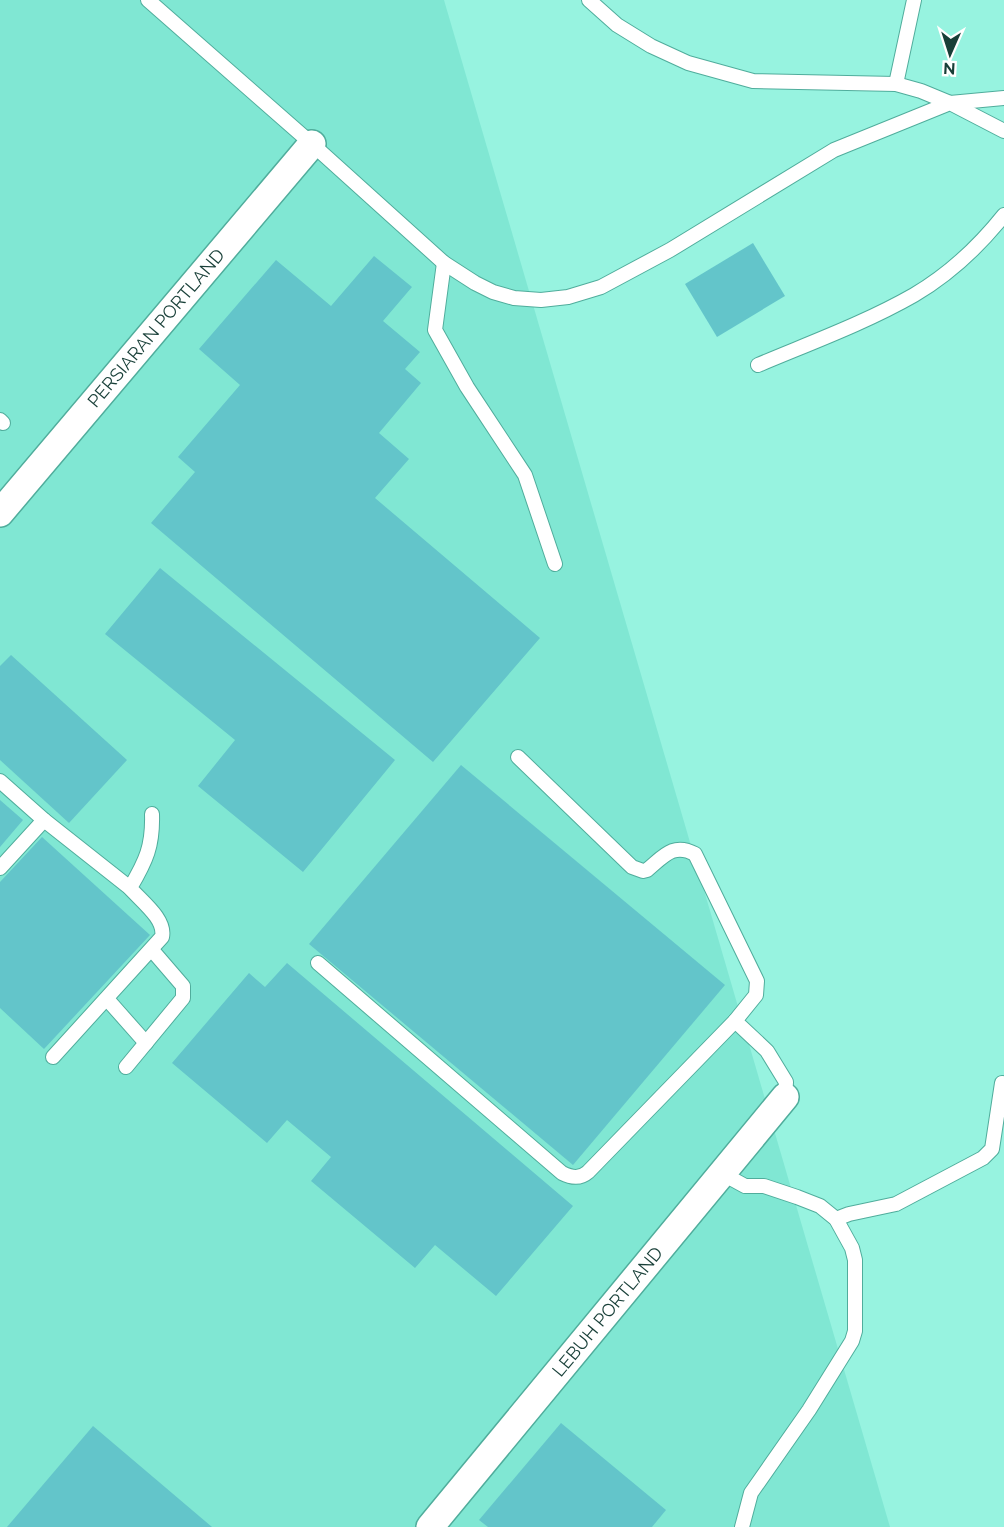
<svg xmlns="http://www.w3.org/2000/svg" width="1004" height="1527" font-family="Raleway,sans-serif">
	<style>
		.built { fill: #80e7d3 }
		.building { fill: #63c5ca }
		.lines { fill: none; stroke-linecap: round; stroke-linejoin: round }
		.lane-casing { stroke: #50ad9c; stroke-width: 16 }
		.street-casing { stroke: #50ad9c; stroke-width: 30 }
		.lane { stroke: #fff; stroke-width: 14 }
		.street { stroke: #fff; stroke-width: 27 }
		.labels { text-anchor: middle; stroke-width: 6; stroke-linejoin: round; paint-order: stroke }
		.street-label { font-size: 18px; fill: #183f38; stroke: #fff }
	</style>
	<rect width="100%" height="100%" fill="#97f3e0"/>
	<polygon class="built" points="0,0 444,0 890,1527 0,1527"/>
	<g class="building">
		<polygon points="753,243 785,296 717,337 685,284"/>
		<polygon points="374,256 412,287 383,321 420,352 405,369 421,383 379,433 409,459 375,498 540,638 433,762 151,523 195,472 178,457 240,385 199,349 276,260 331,306"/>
		<polygon points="160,568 395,760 303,872 198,786 235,740 105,634"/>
		<polygon points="11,655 127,760 69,823 0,760 0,666"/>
		<polygon points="461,765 725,985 573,1165 309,944"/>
		<polygon points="0,800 23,820 0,847"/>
		<polygon points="42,837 150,935 44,1049 0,1008 0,882"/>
		<polygon points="287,963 573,1206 496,1296 435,1245 415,1268 311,1181 331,1157 287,1120 267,1143 172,1063 249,973 265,987"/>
		<polygon points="561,1423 666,1510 652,1527 488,1527 479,1520"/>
		<polygon points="93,1426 212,1527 7,1527"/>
	</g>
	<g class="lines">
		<defs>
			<g id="lane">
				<polyline points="148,0 312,144 444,263 475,283 493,292 514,298 541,300 568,297 601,287 670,250 834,150 950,103 1004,131"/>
				<polyline points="589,0 617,25 651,46 688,63 753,81 896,84 921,91 950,103 1004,98"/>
				<polyline points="896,84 914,0"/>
				<polyline points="444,263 435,330 467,387 525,475 555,564"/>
				<path d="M758 365C810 343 865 323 914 295 948 275 980 245 1004 215"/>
				<polyline points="0,420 3,423"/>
				<path d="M518 757 632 867 643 871 647 870C663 857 673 842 695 854L757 981 756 995 735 1021 767 1051 786 1082 785 1097"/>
				<polyline points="0,781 44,820 130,888"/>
				<polyline points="0,868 44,820"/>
				<path d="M318 963 562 1173C572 1178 580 1179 588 1172L735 1021"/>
				<polyline points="107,999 146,1043"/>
				<path d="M53 1057 162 937C166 919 141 901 130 888 146 861 153 846 152 814"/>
				<polyline points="126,1067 183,998 183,986 152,950"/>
				<polyline points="723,1174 745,1186 764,1186 797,1197 820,1206 836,1219 852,1248 855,1260 855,1331 852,1341 809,1410 751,1493 742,1527"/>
				<polyline points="836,1219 849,1214 896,1204 983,1158 992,1149 1002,1083"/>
			</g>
			<g id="street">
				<path id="s1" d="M0 513 312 144"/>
				<path id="s2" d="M430 1527 785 1097"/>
			</g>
		</defs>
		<use href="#lane" class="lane-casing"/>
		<use href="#street" class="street-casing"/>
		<use href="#lane" class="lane"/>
		<use href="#street" class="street"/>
	</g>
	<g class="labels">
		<g class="street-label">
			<text dy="6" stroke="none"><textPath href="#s1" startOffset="242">PERSIARAN PORTLAND</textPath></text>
			<text dy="6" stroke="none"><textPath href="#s2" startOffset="279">LEBUH PORTLAND</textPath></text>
		</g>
	</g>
	<g transform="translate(950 54) rotate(183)" stroke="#ffffff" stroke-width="4.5" paint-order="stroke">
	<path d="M0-4.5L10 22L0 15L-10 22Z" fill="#183f38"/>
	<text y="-9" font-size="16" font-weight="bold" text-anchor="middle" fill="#183f38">N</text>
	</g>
</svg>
